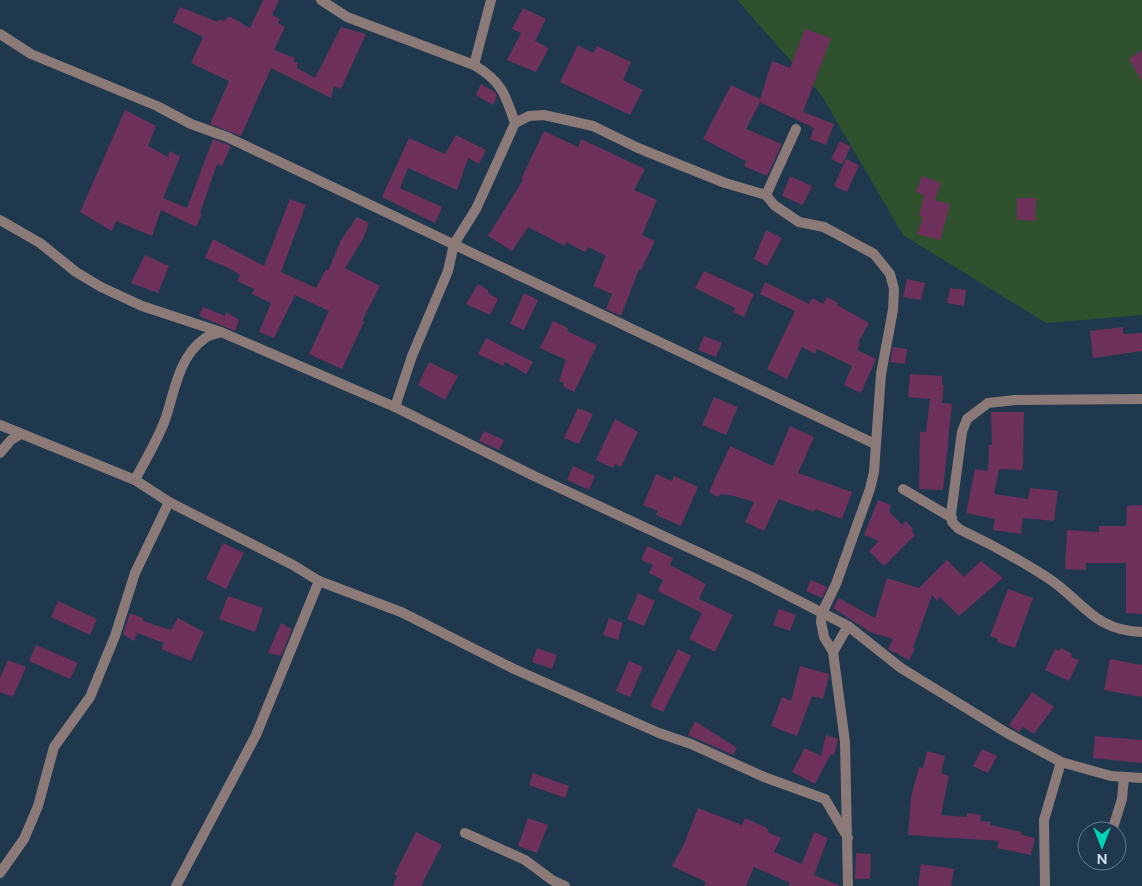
<svg xmlns="http://www.w3.org/2000/svg" width="1142" height="886" font-family="Figtree,sans-serif">
	<style>
		.green { fill: #30512d }
		.building { fill: #6d315b }
		.lines { fill: none; stroke-linecap: round; stroke-linejoin: round }
		.street { stroke: #8b7a78; stroke-width: 10 }
	</style>
	<rect width="100%" height="100%" fill="#1f384d"/>
	<polygon class="green" points="737,0 1142,0 1142,315 1046,323 903,235 822,96"/>
	<g class="building">
		<polygon points="263,0 279,0 272,15 280,19 278,23 285,27 274,50 295,58 293,61 298,63 297,68 315,78 341,27 366,34 341,89 334,86 331,98 271,68 241,136 210,124 229,81 191,63 203,37 173,22 180,7 218,22 219,19 224,21 229,16 250,28"/>
		<polygon points="523,8 546,19 535,41 549,48 536,72 507,60 521,33 512,29"/>
		<polygon points="805,29 831,38 803,112 834,124 826,145 810,139 814,128 760,102 746,129 782,144 767,176 744,166 746,161 703,139 731,85 760,99 772,61 790,68"/>
		<polygon points="578,45 593,53 597,46 631,62 623,80 643,90 630,115 560,82"/>
		<polygon points="1142,50 1142,81 1129,59"/>
		<polygon points="481,84 495,92 497,96 493,105 476,95"/>
		<polygon points="125,110 156,126 148,146 168,157 170,151 180,157 163,198 187,208 213,139 231,146 222,166 217,164 200,213 202,214 196,227 161,210 152,236 116,221 112,231 80,212"/>
		<polygon points="544,131 578,147 581,139 645,169 634,190 657,200 642,235 655,241 641,270 639,269 621,316 606,309 612,294 593,286 606,256 588,247 585,252 566,242 565,246 528,227 512,251 488,236 523,180 521,179"/>
		<polygon points="456,135 486,150 479,164 468,158 457,190 408,168 400,188 442,207 435,223 382,197 409,138 445,154"/>
		<polygon points="840,141 851,147 842,164 831,159"/>
		<polygon points="846,159 859,165 847,192 834,186"/>
		<polygon points="790,176 812,186 803,205 782,196"/>
		<polygon points="922,176 941,183 935,200 950,204 940,240 917,234 923,217 919,216 924,195 916,192"/>
		<polygon points="1017,198 1036,198 1035,221 1017,220"/>
		<polygon points="290,199 306,205 281,272 316,288 326,269 328,271 341,240 357,217 369,223 363,239 345,268 380,286 362,321 364,322 342,369 309,354 329,311 295,295 274,338 259,332 271,303 252,294 254,289 237,281 240,275 231,269 205,258 213,239 264,266"/>
		<polygon points="766,230 782,238 767,266 754,259"/>
		<polygon points="145,255 169,266 158,293 131,283"/>
		<polygon points="704,271 754,294 744,317 733,312 735,308 695,288"/>
		<polygon points="907,279 925,283 921,300 903,297"/>
		<polygon points="765,282 809,304 812,298 823,304 827,297 838,303 837,305 869,323 858,343 860,344 857,350 876,359 861,393 844,385 852,366 817,349 815,354 802,347 787,379 767,369 795,311 760,294"/>
		<polygon points="478,284 488,290 488,293 498,299 490,315 466,304"/>
		<polygon points="950,288 966,290 964,306 947,303"/>
		<polygon points="524,293 538,300 524,330 510,324"/>
		<polygon points="203,307 225,316 226,312 239,320 235,331 199,316"/>
		<polygon points="553,321 568,328 567,331 597,345 574,392 563,386 564,383 559,381 566,360 540,348"/>
		<polygon points="1123,327 1123,334 1142,333 1142,351 1093,358 1090,331"/>
		<polygon points="704,336 722,343 716,357 698,350"/>
		<polygon points="486,338 533,362 526,374 505,362 503,366 478,354"/>
		<polygon points="893,347 907,349 905,364 890,362"/>
		<polygon points="429,362 458,376 445,400 418,385"/>
		<polygon points="910,374 942,376 942,385 944,385 942,403 952,404 943,490 919,489 920,432 926,432 930,399 908,397"/>
		<polygon points="714,397 738,407 726,435 702,425"/>
		<polygon points="578,408 593,414 579,444 564,438"/>
		<polygon points="991,412 1024,412 1023,470 999,469 994,494 1028,499 1030,488 1058,491 1054,521 1023,518 1021,534 993,530 995,519 966,513 975,469 988,471 989,445 992,445"/>
		<polygon points="615,419 638,432 621,467 615,464 613,468 596,460"/>
		<polygon points="790,426 814,437 798,473 852,492 842,519 815,509 814,512 779,499 764,531 745,522 754,502 734,496 721,494 718,497 709,492 730,446 773,466"/>
		<polygon points="484,431 504,440 499,450 479,441"/>
		<polygon points="573,466 595,476 589,490 567,480"/>
		<polygon points="656,474 672,481 674,476 698,487 681,526 656,515 658,511 643,505"/>
		<polygon points="878,500 891,505 889,511 902,525 906,521 913,529 911,531 915,535 884,566 869,551 879,541 864,535"/>
		<polygon points="1142,505 1142,614 1126,613 1126,563 1086,563 1086,570 1065,569 1067,530 1099,532 1099,526 1126,526 1127,506"/>
		<polygon points="223,543 244,553 226,589 206,579"/>
		<polygon points="647,546 673,558 670,565 706,584 699,599 733,615 715,652 689,639 702,613 658,591 663,580 649,573 653,565 641,560"/>
		<polygon points="947,560 964,577 981,561 1003,578 959,616 940,597 937,601 932,595 913,648 915,649 909,660 888,649 893,639 870,632 833,608 839,598 875,618 887,578 919,588"/>
		<polygon points="811,580 827,587 822,598 806,591"/>
		<polygon points="1008,589 1033,598 1015,648 997,642 998,639 990,636"/>
		<polygon points="638,593 655,601 644,626 627,619"/>
		<polygon points="228,596 263,608 255,632 219,619"/>
		<polygon points="58,601 97,619 90,635 51,617"/>
		<polygon points="779,609 796,615 790,631 773,625"/>
		<polygon points="130,613 143,618 143,621 171,630 178,618 204,632 191,661 161,649 164,643 137,633 134,641 123,634"/>
		<polygon points="609,618 623,623 618,640 603,635"/>
		<polygon points="281,623 292,629 281,656 268,653"/>
		<polygon points="36,645 78,663 70,679 29,661"/>
		<polygon points="537,648 557,655 552,669 532,662"/>
		<polygon points="1061,648 1072,654 1071,657 1079,660 1069,681 1045,670 1055,649 1059,651"/>
		<polygon points="678,649 691,656 663,712 650,706"/>
		<polygon points="1110,659 1142,665 1142,697 1104,690"/>
		<polygon points="8,660 26,667 13,697 0,692 0,678"/>
		<polygon points="629,661 643,667 630,697 616,691"/>
		<polygon points="800,666 829,674 829,676 823,699 812,696 797,736 771,726 782,697 791,701"/>
		<polygon points="1032,692 1054,707 1034,734 1023,727 1019,732 1009,725"/>
		<polygon points="695,721 737,748 733,755 688,735"/>
		<polygon points="826,735 838,739 834,755 831,754 815,784 792,772 805,748 821,756"/>
		<polygon points="1095,736 1142,740 1142,763 1093,758"/>
		<polygon points="982,749 997,756 988,773 973,766"/>
		<polygon points="927,751 945,756 941,773 949,776 941,815 967,817 967,813 981,815 980,821 991,822 990,825 1022,832 1021,835 1035,838 1031,855 997,848 999,841 908,835 911,798 919,767 923,768"/>
		<polygon points="533,773 569,786 565,798 529,785"/>
		<polygon points="698,808 742,825 745,818 769,829 767,832 781,838 774,852 802,864 814,832 828,838 814,875 841,886 788,886 790,883 754,867 746,886 704,886 706,882 672,866 684,844"/>
		<polygon points="528,818 548,825 537,853 518,846"/>
		<polygon points="416,832 442,845 421,886 393,886 397,876 394,875"/>
		<polygon points="856,853 871,854 870,879 855,879"/>
		<polygon points="921,864 954,869 951,886 918,886"/>
	</g>
	<g class="lines">
		<g class="street">
			<path d="M321 0 347 17 474 65C501 81 505 93 515 123"/>
			<polyline points="0,34 31,54 157,106 191,124 227,137 875,444"/>
			<polyline points="474,65 491,0"/>
			<polyline points="766,195 796,129"/>
			<polyline points="0,220 40,243 76,272 101,287 142,306 221,332 395,407 534,476 754,578 848,626 901,668 1007,733 1061,762 1111,776 1142,778"/>
			<path d="M1142 399 1015 400 988 403 967 419 962 432 951 514 952 522 959 529C989 543 1020 560 1048 578 1083 601 1094 631 1142 632"/>
			<polyline points="395,407 412,356 448,271 454,244 476,209 515,123 529,116 544,115 593,126 638,148 725,183 766,195 774,205 799,222 824,227 874,254 890,274 894,289 893,310 881,374 874,472 870,489 836,584 822,613 821,622 824,637 833,652 845,742 848,886"/>
			<polyline points="0,425 135,480 169,502 293,565 319,581 401,612 514,669 659,733 691,744 764,777 825,799 848,838"/>
			<polyline points="0,453 11,440 21,434"/>
			<path d="M135 480C146 458 160 437 167 414 175 388 180 356 204 339 208 335 216 334 221 332"/>
			<polyline points="903,489 952,518"/>
			<polyline points="833,652 848,626"/>
			<polyline points="1112,831 1122,799 1124,777"/>
			<polyline points="465,833 525,860 552,880 565,886"/>
			<polyline points="0,873 24,839 38,806 54,747 90,697 115,636 135,573 169,502"/>
			<polyline points="176,886 256,735 319,581"/>
			<polyline points="1045,886 1044,820 1061,762"/>
		</g>
	</g>
	<g transform="translate(1102 846) rotate(180)"><circle r="24" fill="#1f384d" stroke="#667a8d"/>
	<path d="M0-4L9 19L0 12L-9 19Z" fill="#02d5b6"/>
	<text y="-8" font-size="14" font-weight="bold" text-anchor="middle" fill="#d0deec">N</text>
	</g>
</svg>
